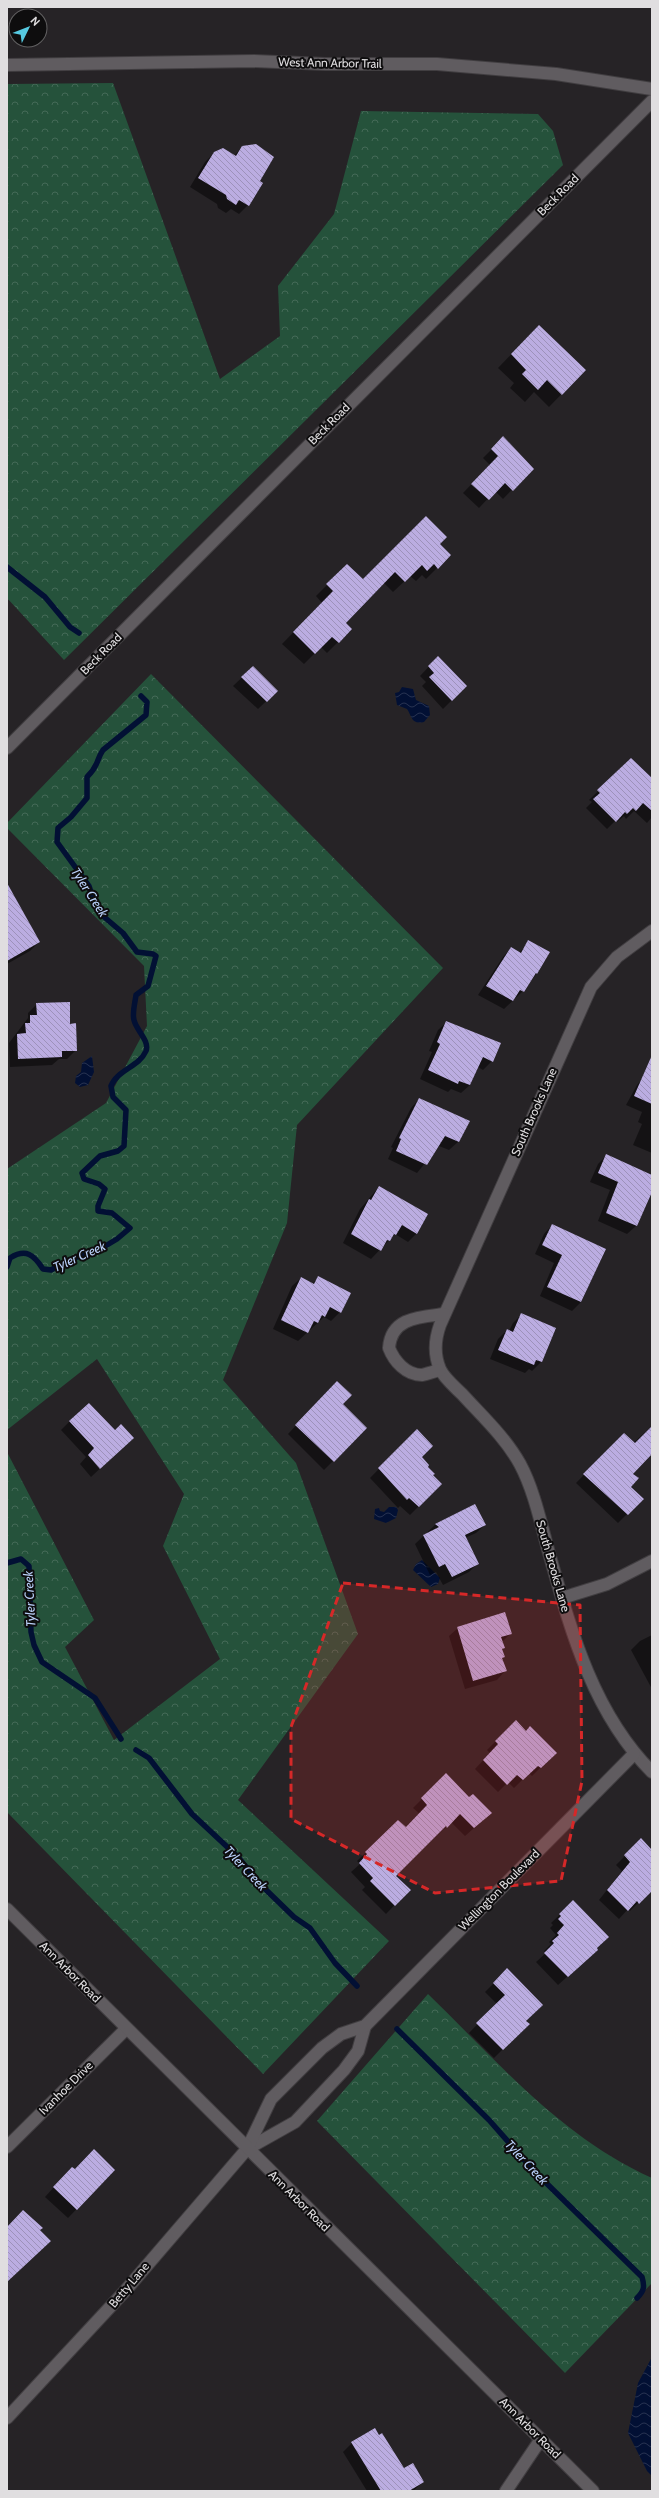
<svg xmlns="http://www.w3.org/2000/svg" width="659" height="2498" font-family="Cabin,sans-serif">
	<style>
		.forest { fill: url(#forest-crowns) }
		.water { fill: url(#water-waves) }
		.shadow { fill: #0007 }
		.lines { fill: none; stroke-linecap: round; stroke-linejoin: round }
		.stream { stroke: #021034; stroke-width: 5.5 }
		.building { fill: url(#building-back-hatch) }
		.minor-casing { stroke: #413e41; stroke-width: 14 }
		.tertiary-casing { stroke: #413e41; stroke-width: 14 }
		.secondary-casing { stroke: #413e41; stroke-width: 14 }
		.minor { stroke: #605c60; stroke-width: 12 }
		.tertiary { stroke: #605c60; stroke-width: 12 }
		.secondary { stroke: #605c60; stroke-width: 12 }
		.marked { fill: #d62828; fill-opacity: 0.2; stroke: #d62828; stroke-width: 3; stroke-dasharray: 8 5; stroke-linejoin: round }
		.labels { text-anchor: middle; stroke-width: 4; stroke-linejoin: round; paint-order: stroke }
		.street-label { font-size: 12px; fill: #e0dee0; stroke: #0e0d0e }
		.water-label { font-size: 13px; font-style: italic; fill: #b8cff8; stroke: #0e0d0e }
	</style>
	<defs>
		<pattern id="forest-crowns" width="20" height="18" patternUnits="userSpaceOnUse"><rect width="20" height="18" fill="#25523b"/><path d="M2 6a3 3 0 1 1 6 0M12 15a3 3 0 1 1 6 0" fill="none" stroke="#446a57"/></pattern>
		<pattern id="water-waves" width="16" height="10" patternUnits="userSpaceOnUse"><rect width="16" height="10" fill="#021034"/><path d="M0 5q4-4 8 0t8 0" fill="none" stroke="#273251"/></pattern>
		<pattern id="building-back-hatch" width="6" height="6" patternUnits="userSpaceOnUse"><rect width="6" height="6" fill="#bbade1"/><path d="M-1 5l2 2M0 0l6 6M5-1l2 2" fill="none" stroke="#9d92ba"/></pattern>
	</defs>
	<rect width="100%" height="100%" fill="#262326"/>
	<g class="forest">
		<polygon points="113,83 220,379 280,336 278,286 334,214 361,111 538,114 553,131 563,165 64,660 7,598 7,84"/>
		<polygon points="151,674 443,968 297,1125 287,1223 223,1380 296,1463 358,1634 238,1800 389,1941 263,2074 7,1812 7,1452 94,1620 65,1647 114,1740 220,1659 163,1546 184,1494 97,1359 7,1430 7,1169 106,1103 147,1026 144,966 7,828 7,823"/>
		<path d="M428 1994C497 2061 562 2138 652 2178V2283L565 2373 317 2121Z"/>
	</g>
	<g class="water">
		<path d="M402 687 413 689 416 700 429 706 430 715 424 722C411 725 412 716 407 709L397 705 395 693 399 692Z"/>
		<polygon points="92,1056 94,1072 88,1085 80,1087 75,1083 76,1076 81,1072 82,1063"/>
		<polygon points="389,1507 396,1507 398,1510 396,1518 386,1523 374,1519 375,1509 379,1508 380,1511 384,1512"/>
		<polygon points="422,1560 440,1578 438,1584 431,1587 413,1570 416,1564"/>
		<polygon points="652,2357 652,2476 647,2471 628,2433 638,2383"/>
	</g>
	<g class="shadow">
		<polygon points="242,147 258,181 261,183 248,205 239,214 231,209 226,213 218,208 217,204 190,187 205,162 214,153 234,156"/>
		<polygon points="526,339 585,370 549,407 534,392 525,402 510,388 514,383 498,368"/>
		<polygon points="503,438 532,469 503,499 495,491 479,508 463,493 490,465 483,458"/>
		<polygon points="439,544 450,555 426,579 422,575 416,581 410,576 393,592 383,582 344,623 351,629 327,653 321,647 304,664 282,644 322,603 316,596 347,565 363,581"/>
		<polygon points="438,657 466,686 443,709 422,686 426,682 420,676"/>
		<polygon points="253,667 277,691 258,709 233,686"/>
		<polygon points="631,759 652,780 652,817 647,823 634,811 626,819 624,816 617,822 616,820 607,829 586,808 592,802 589,800"/>
		<polygon points="7,899 39,942 30,951 7,964"/>
		<polygon points="529,942 537,973 523,991 504,1009 478,995 503,957 511,948 519,953"/>
		<polygon points="37,1004 69,1025 76,1050 67,1059 59,1059 52,1065 10,1067 9,1043 28,1018 28,1013"/>
		<polygon points="447,1022 492,1061 483,1070 478,1067 470,1085 461,1093 451,1089 448,1092 420,1079 432,1052 429,1051 438,1030"/>
		<polygon points="645,1076 652,1079 652,1153 633,1145 642,1124 638,1122 642,1112 626,1105 637,1085"/>
		<polygon points="419,1099 468,1122 458,1142 449,1150 439,1146 417,1173 388,1159 393,1148 391,1147 411,1108"/>
		<polygon points="606,1156 652,1176 652,1189 636,1226 627,1234 598,1221 610,1190 590,1182 598,1164"/>
		<polygon points="379,1187 417,1233 408,1242 395,1234 371,1259 343,1243 360,1209"/>
		<polygon points="552,1225 605,1249 581,1302 572,1311 540,1296 554,1263 535,1254 544,1234"/>
		<polygon points="301,1278 312,1284 318,1278 340,1312 331,1321 324,1317 298,1341 273,1329 292,1286"/>
		<polygon points="522,1314 555,1328 541,1362 532,1371 529,1369 525,1373 490,1359 498,1339 507,1330 509,1331 513,1323"/>
		<polygon points="328,1391 366,1428 324,1470 288,1434"/>
		<polygon points="70,1421 124,1446 91,1477 80,1464 86,1457 61,1430"/>
		<polygon points="652,1426 652,1457 650,1455 632,1474 630,1487 642,1499 618,1523 576,1483 624,1434 633,1443"/>
		<polygon points="417,1430 420,1457 432,1475 441,1484 410,1515 400,1506 398,1508 370,1478"/>
		<polygon points="436,1524 485,1525 476,1533 465,1538 478,1563 469,1572 443,1585 436,1572 430,1575 415,1544"/>
		<polygon points="458,1628 511,1633 502,1642 504,1648 501,1650 504,1657 502,1659 505,1671 497,1680 465,1689 449,1636"/>
		<polygon points="652,1635 652,1689 631,1650 640,1641"/>
		<polygon points="515,1722 526,1732 555,1753 532,1776 529,1773 514,1788 508,1782 498,1792 475,1769 490,1753 487,1750"/>
		<polygon points="446,1775 469,1799 491,1813 465,1836 451,1822 395,1876 409,1890 386,1914 362,1890 365,1887 351,1872 360,1864 357,1861 398,1821 406,1829 420,1814 413,1808"/>
		<polygon points="641,1840 652,1851 652,1889 630,1911 628,1909 619,1919 599,1900 622,1871 616,1865"/>
		<polygon points="573,1902 596,1949 588,1958 558,1985 536,1962 546,1953 544,1951 551,1944 549,1942 556,1935 550,1928 553,1925 551,1923"/>
		<polygon points="507,1970 525,2021 528,2024 494,2058 469,2033 497,2004 485,1992"/>
		<polygon points="75,2170 114,2170 68,2218 45,2197 63,2177"/>
		<polygon points="352,2443 403,2470 423,2482 413,2491 367,2491 343,2452"/>
	</g>
	<g class="lines">
		<g class="stream">
			<polyline points="7,567 45,597 70,627 79,633"/>
			<path d="M7 1267 10 1258C26 1248 34 1255 43 1269L51 1270 69 1260 102 1248 117 1239 130 1228 112 1213 98 1211V1206L105 1189 99 1184 84 1179 82 1173 100 1156 118 1151 124 1146 126 1110 113 1097 111 1086C117 1070 139 1067 146 1051 150 1041 136 1030 134 1020 132 1013 135 1003 136 995L148 986 156 956 153 954 137 952 123 933 103 916 96 907 89 886 57 842 58 828 71 817 87 798V777C100 764 95 762 103 750L146 715 147 702 141 696"/>
			<polyline points="7,1563 21,1559 29,1566 31,1632 34,1645 42,1662 95,1698 121,1739"/>
			<polyline points="136,1750 149,1758 192,1814 238,1857 260,1884 294,1917 310,1928 335,1963 357,1986"/>
			<path d="M397 2029 489 2120 535 2172 642 2277C645 2287 644 2291 637 2298"/>
		</g>
	</g>
	<g class="building">
		<polygon points="256,144 274,157 260,181 263,183 249,206 239,200 236,205 227,199 226,195 198,178 214,152 223,148 236,156 242,146"/>
		<polygon points="539,325 586,370 562,395 547,380 538,390 522,374 526,370 511,354"/>
		<polygon points="503,436 534,469 513,491 505,483 489,500 471,484 498,456 491,449"/>
		<polygon points="426,516 447,537 440,544 451,555 438,569 434,564 427,571 422,565 405,582 395,572 346,623 352,629 339,643 332,637 315,654 293,632 333,591 326,584 347,564 363,579"/>
		<polygon points="438,656 467,686 452,701 429,677 434,673 428,666"/>
		<polygon points="253,666 278,691 267,702 241,677"/>
		<polygon points="631,758 652,778 652,811 643,803 636,811 633,808 627,814 625,812 616,822 593,799 600,793 597,790"/>
		<polygon points="7,883 40,942 7,961"/>
		<polygon points="528,940 550,952 537,974 536,973 524,992 520,990 513,1001 486,986 511,947 521,953"/>
		<polygon points="70,1002 70,1024 76,1023 77,1051 62,1051 62,1057 18,1059 17,1034 26,1033 25,1023 30,1023 30,1015 37,1015 36,1003"/>
		<polygon points="446,1021 501,1043 493,1062 483,1057 470,1085 459,1081 458,1084 428,1070 440,1044 437,1042"/>
		<polygon points="652,1055 652,1104 634,1096"/>
		<polygon points="419,1098 470,1121 459,1142 445,1136 427,1165 396,1151 401,1139 399,1138"/>
		<polygon points="606,1154 652,1175 652,1192 637,1226 606,1213 618,1182 598,1173"/>
		<polygon points="379,1186 428,1214 417,1234 402,1225 396,1235 394,1234 390,1241 387,1240 381,1251 351,1234 369,1199 371,1200"/>
		<polygon points="552,1224 606,1249 581,1302 547,1287 562,1255 542,1245"/>
		<polygon points="318,1276 351,1293 341,1313 330,1307 325,1317 322,1315 318,1323 314,1321 308,1333 281,1320 301,1277 314,1284"/>
		<polygon points="521,1313 556,1328 542,1362 536,1360 534,1365 498,1350 507,1329 513,1332"/>
		<polygon points="337,1381 352,1395 343,1404 367,1428 334,1462 295,1425"/>
		<polygon points="89,1403 115,1430 121,1424 134,1438 100,1469 88,1455 94,1448 69,1421"/>
		<polygon points="652,1426 652,1454 633,1474 639,1478 631,1487 644,1499 628,1515 583,1474 624,1433 635,1443"/>
		<polygon points="417,1429 433,1446 422,1457 429,1465 428,1467 435,1474 433,1475 442,1484 419,1507 409,1498 407,1500 378,1468"/>
		<polygon points="475,1504 486,1525 465,1535 479,1564 452,1577 445,1564 439,1567 423,1535 439,1527 435,1524"/>
		<polygon points="505,1612 512,1634 501,1637 505,1648 502,1649 505,1657 502,1658 507,1671 473,1681 457,1627"/>
		<polygon points="516,1720 526,1731 530,1726 557,1753 541,1768 538,1766 523,1780 517,1775 507,1785 483,1760 498,1744 495,1741"/>
		<polygon points="446,1773 469,1797 473,1794 492,1813 474,1828 460,1814 447,1828 446,1826 396,1876 411,1890 395,1906 370,1881 373,1878 359,1863 367,1854 365,1852 398,1820 406,1827 427,1805 421,1798"/>
		<polygon points="641,1838 652,1850 652,1891 639,1904 637,1901 628,1911 607,1890 630,1862 624,1855"/>
		<polygon points="573,1900 609,1937 597,1948 598,1950 568,1977 544,1953 554,1943 552,1941 559,1935 557,1933 564,1925 558,1919 561,1916 559,1914"/>
		<polygon points="507,1968 543,2005 526,2021 530,2024 503,2050 476,2023 505,1995 493,1983"/>
		<polygon points="94,2149 115,2170 77,2210 53,2187 72,2167 75,2169"/>
		<polygon points="23,2210 43,2228 40,2230 51,2241 7,2282 7,2227"/>
		<polygon points="375,2428 379,2435 382,2433 404,2468 413,2463 424,2482 409,2491 381,2491 351,2442"/>
	</g>
	<g class="lines">
		<defs>
			<g id="minor">
				<path d="M652 931 617 957 591 987 440 1325C435 1339 434 1355 440 1369 444 1378 455 1387 462 1394 482 1416 505 1437 520 1464 534 1490 541 1524 549 1553 571 1631 593 1713 652 1772"/>
				<path d="M440 1370C435 1371 427 1374 422 1375 406 1375 394 1361 389 1348 391 1317 421 1317 444 1314"/>
				<polyline points="562,1598 607,1584 652,1561"/>
				<polyline points="7,2147 126,2029"/>
				<polyline points="247,2149 295,2122 344,2070 358,2051 365,2026"/>
				<polyline points="7,2418 125,2291 247,2149 271,2099 322,2048 341,2034 365,2026 634,1754"/>
				<polyline points="506,2491 541,2439"/>
			</g>
			<polyline id="tertiary" points="7,65 253,61 325,64 437,64 556,74 652,89"/>
			<g id="secondary">
				<polyline points="7,748 652,101"/>
				<polyline points="7,1909 593,2491"/>
			</g>
		</defs>
		<use href="#minor" class="minor-casing"/>
		<use href="#tertiary" class="tertiary-casing"/>
		<use href="#secondary" class="secondary-casing"/>
		<use href="#minor" class="minor"/>
		<use href="#tertiary" class="tertiary"/>
		<use href="#secondary" class="secondary"/>
	</g>
	<path class="marked" d="M343 1583 580 1605 582 1781 561 1881 435 1893 291 1819V1727Z"/>
	<g class="labels">
		<g class="street-label">
			<text transform="translate(330 63) rotate(1)" y="4">West Ann Arbor Trail</text>
			<text transform="translate(558 195) rotate(-45)" y="4">Beck Road</text>
			<text transform="translate(329 424) rotate(-45)" y="4">Beck Road</text>
			<text transform="translate(101 654) rotate(-45)" y="4">Beck Road</text>
			<text transform="translate(534 1112) rotate(-66)" y="4">South Brooks Lane</text>
			<text transform="translate(553 1566) rotate(74)" y="4">South Brooks Lane</text>
			<text transform="translate(499 1890) rotate(-45)" y="4">Wellington Boulevard</text>
			<text transform="translate(70 1972) rotate(45)" y="4">Ann Arbor Road</text>
			<text transform="translate(66 2088) rotate(-45)" y="4">Ivanhoe Drive</text>
			<text transform="translate(299 2201) rotate(45)" y="4">Ann Arbor Road</text>
			<text transform="translate(129 2285) rotate(-50)" y="4">Betty Lane</text>
			<text transform="translate(530 2428) rotate(45)" y="4">Ann Arbor Road</text>
		</g>
		<g class="water-label">
			<text transform="translate(90 892) rotate(57)" y="5">Tyler Creek</text>
			<text transform="translate(79 1256) rotate(-24)" y="5">Tyler Creek</text>
			<text transform="translate(29 1599) rotate(-93)" y="5">Tyler Creek</text>
			<text transform="translate(246 1868) rotate(47)" y="5">Tyler Creek</text>
			<text transform="translate(527 2162) rotate(47)" y="5">Tyler Creek</text>
		</g>
	</g>
	<rect width="659" height="2498" fill="none" stroke="#e0dee0" stroke-width="16"/>
	<g transform="translate(28 28) rotate(47)"><circle r="19" fill="#0e0d0e" stroke="#626162"/>
	<path d="M0-3L7 15L0 10L-7 15Z" fill="#56c9e1"/>
	<text y="-6" font-size="11" font-weight="bold" text-anchor="middle" fill="#e0dee0">N</text>
	</g>
</svg>
